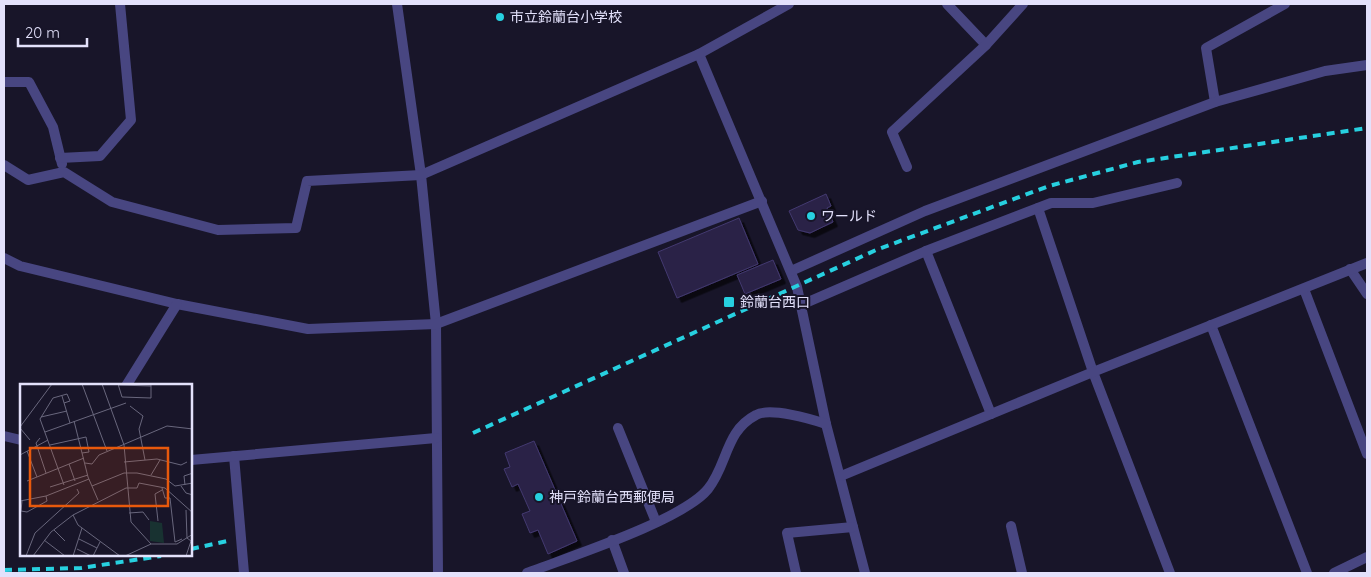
<svg xmlns="http://www.w3.org/2000/svg" width="1371" height="577" font-family="Quicksand,'Noto Sans JP',sans-serif">
	<style>
		.building { fill: #2a2347; stroke: #433970; filter: url(#shadow) }
		.lines { fill: none; stroke-linecap: round; stroke-linejoin: round }
		.street { stroke: #484681; stroke-width: 10 }
		.rail { stroke: #27d0e0; stroke-width: 4; stroke-dasharray: 8 6; stroke-linecap: butt }
		.poi-dot { fill: #27d0e0; stroke: #181529; stroke-width: 2 }
		.labels { text-anchor: middle; stroke-width: 4; stroke-linejoin: round; paint-order: stroke }
		.poi-label { font-size: 14px; fill: #e3e1fb; stroke: #181529; text-anchor: start }
		.inset-road { fill: none; stroke: #69677d; stroke-width: 1 }
		.view { fill: #e8590c; fill-opacity: 0.15; stroke: #e8590c; stroke-width: 2.5 }
		.inset-edge { fill: none; stroke: #e3e1fb; stroke-width: 2.5 }
	</style>
	<defs>
		<filter id="shadow"><feDropShadow dx="4.5" dy="4.5" stdDeviation="0" flood-color="#0009"/></filter>
	</defs>
	<rect width="100%" height="100%" fill="#181529"/>
	<g class="building">
		<polygon points="826,194 831,206 827,208 833,222 810,233 798,230 789,211"/>
		<polygon points="739,218 758,264 677,298 658,252"/>
		<polygon points="773,260 781,279 745,294 737,275"/>
		<polygon points="534,441 577,541 548,554 538,530 530,533 522,514 530,511 518,484 512,487 504,469 510,467 505,453"/>
	</g>
	<g class="lines">
		<g class="street">
			<polyline points="397,4 421,175 436,324 438,573"/>
			<polyline points="947,4 986,45"/>
			<polyline points="699,54 797,287 826,424 865,573"/>
			<polyline points="4,82 29,82 53,127 62,164"/>
			<polyline points="1215,102 1206,48 1285,4"/>
			<polyline points="60,158 100,156 131,120 120,4"/>
			<polyline points="4,165 28,180 64,172 112,202 218,230 296,228 307,181 421,175 699,54 789,4"/>
			<polyline points="907,167 892,132 986,45 1023,4"/>
			<polyline points="1038,208 1093,372 1170,573"/>
			<polyline points="926,251 991,414"/>
			<polyline points="4,258 20,266 177,304 308,329 436,324 762,201"/>
			<polyline points="1350,269 1367,294"/>
			<polyline points="791,271 925,211 1215,102 1325,71 1367,65"/>
			<polyline points="1304,289 1367,454"/>
			<polyline points="801,305 926,251 1051,203 1093,203 1177,183"/>
			<polyline points="1211,325 1307,573"/>
			<polyline points="126,386 177,304"/>
			<polyline points="618,428 656,522"/>
			<polyline points="4,436 21,440"/>
			<polyline points="234,456 244,573"/>
			<polyline points="191,460 436,438"/>
			<polyline points="841,476 1093,372 1367,263"/>
			<polyline points="1011,526 1022,573"/>
			<polyline points="612,540 624,573"/>
			<path d="M527 573C568 557 682 521 708 489 728 464 725 431 756 415 770 407 811 419 826 424"/>
			<polyline points="796,573 787,533 853,527"/>
			<polyline points="1334,573 1367,557"/>
		</g>
		<g class="rail">
			<polyline points="473,433 876,250 1049,186 1138,162 1367,128"/>
			<polyline points="191,549 227,541"/>
			<polyline points="4,570 81,568 161,556"/>
		</g>
	</g>
	<g class="poi-dot">
		<circle cx="500" cy="17" r="5"/>
		<circle cx="811" cy="216" r="5"/>
		<rect x="723" y="296" width="12" height="12" rx="2.5"/>
		<circle cx="539" cy="497" r="5"/>
	</g>
	<g class="labels">
		<g class="poi-label">
			<text x="510" y="22">市立鈴蘭台小学校</text>
			<text x="821" y="221">ワールド</text>
			<text x="740" y="307">鈴蘭台西口</text>
			<text x="549" y="502">神戸鈴蘭台西郵便局</text>
		</g>
	</g>
	<g transform="translate(20 384)">
		<rect width="172" height="172" fill="#181529"/>
		<path d="M130 137 142 139 144 159 130 157Z" fill="#183231"/>
		<path class="inset-road" d="M62 0 87 67M82 0 104 61 111 138 131 160M98 0 102 13 131 14V0M98 1 131 2M42 12 50 39M110 22 123 32 119 45 125 76M21 33 47 27M54 37 68 93 78 116M0 43 32 0M0 44 10 56M25 48 106 19M20 54 16 59 26 89M30 61 66 53 69 68 62 69M7 67 17 93M0 71 28 56M104 78 137 75 161 81 167 78M65 79 72 80 79 71 147 42 173 45M49 80 55 97M131 91 140 76M7 97 64 74M44 101 20 35 33 14 47 10 50 17 44 19M165 101 164 92 173 89M72 102 104 89H117L146 95 155 102 173 99M161 102 166 109 173 111M30 103 68 91M142 104 145 114H150L155 158 162 155M0 117 26 112 69 95M2 117 1 127 7 128 27 117 26 112M166 126 167 154M109 129 123 128 129 136M53 131 58 141 100 172M138 137 135 110 142 106M34 146 45 157M59 155 77 164M24 156 45 172M57 165 71 172M6 172 15 149 59 109 57 105M13 172 31 148 53 131 106 104H117L119 99 145 104 173 129M53 172 62 144M73 172 80 158M105 172 131 160H157L173 150M166 172 171 157 167 154"/>
		<path class="view" d="M10 64H148V122H10Z"/>
		<rect width="172" height="172" class="inset-edge"/>
	</g>
	<rect width="1371" height="577" fill="none" stroke="#e3e1fb" stroke-width="10"/>
	<path d="M18 38v8h69v-8" fill="none" stroke="#e3e1fb" stroke-width="2.5"/>
	<text x="25" y="38" font-size="15" fill="#e3e1fb" stroke="#181529" stroke-width="4" paint-order="stroke">20 m</text>
</svg>
